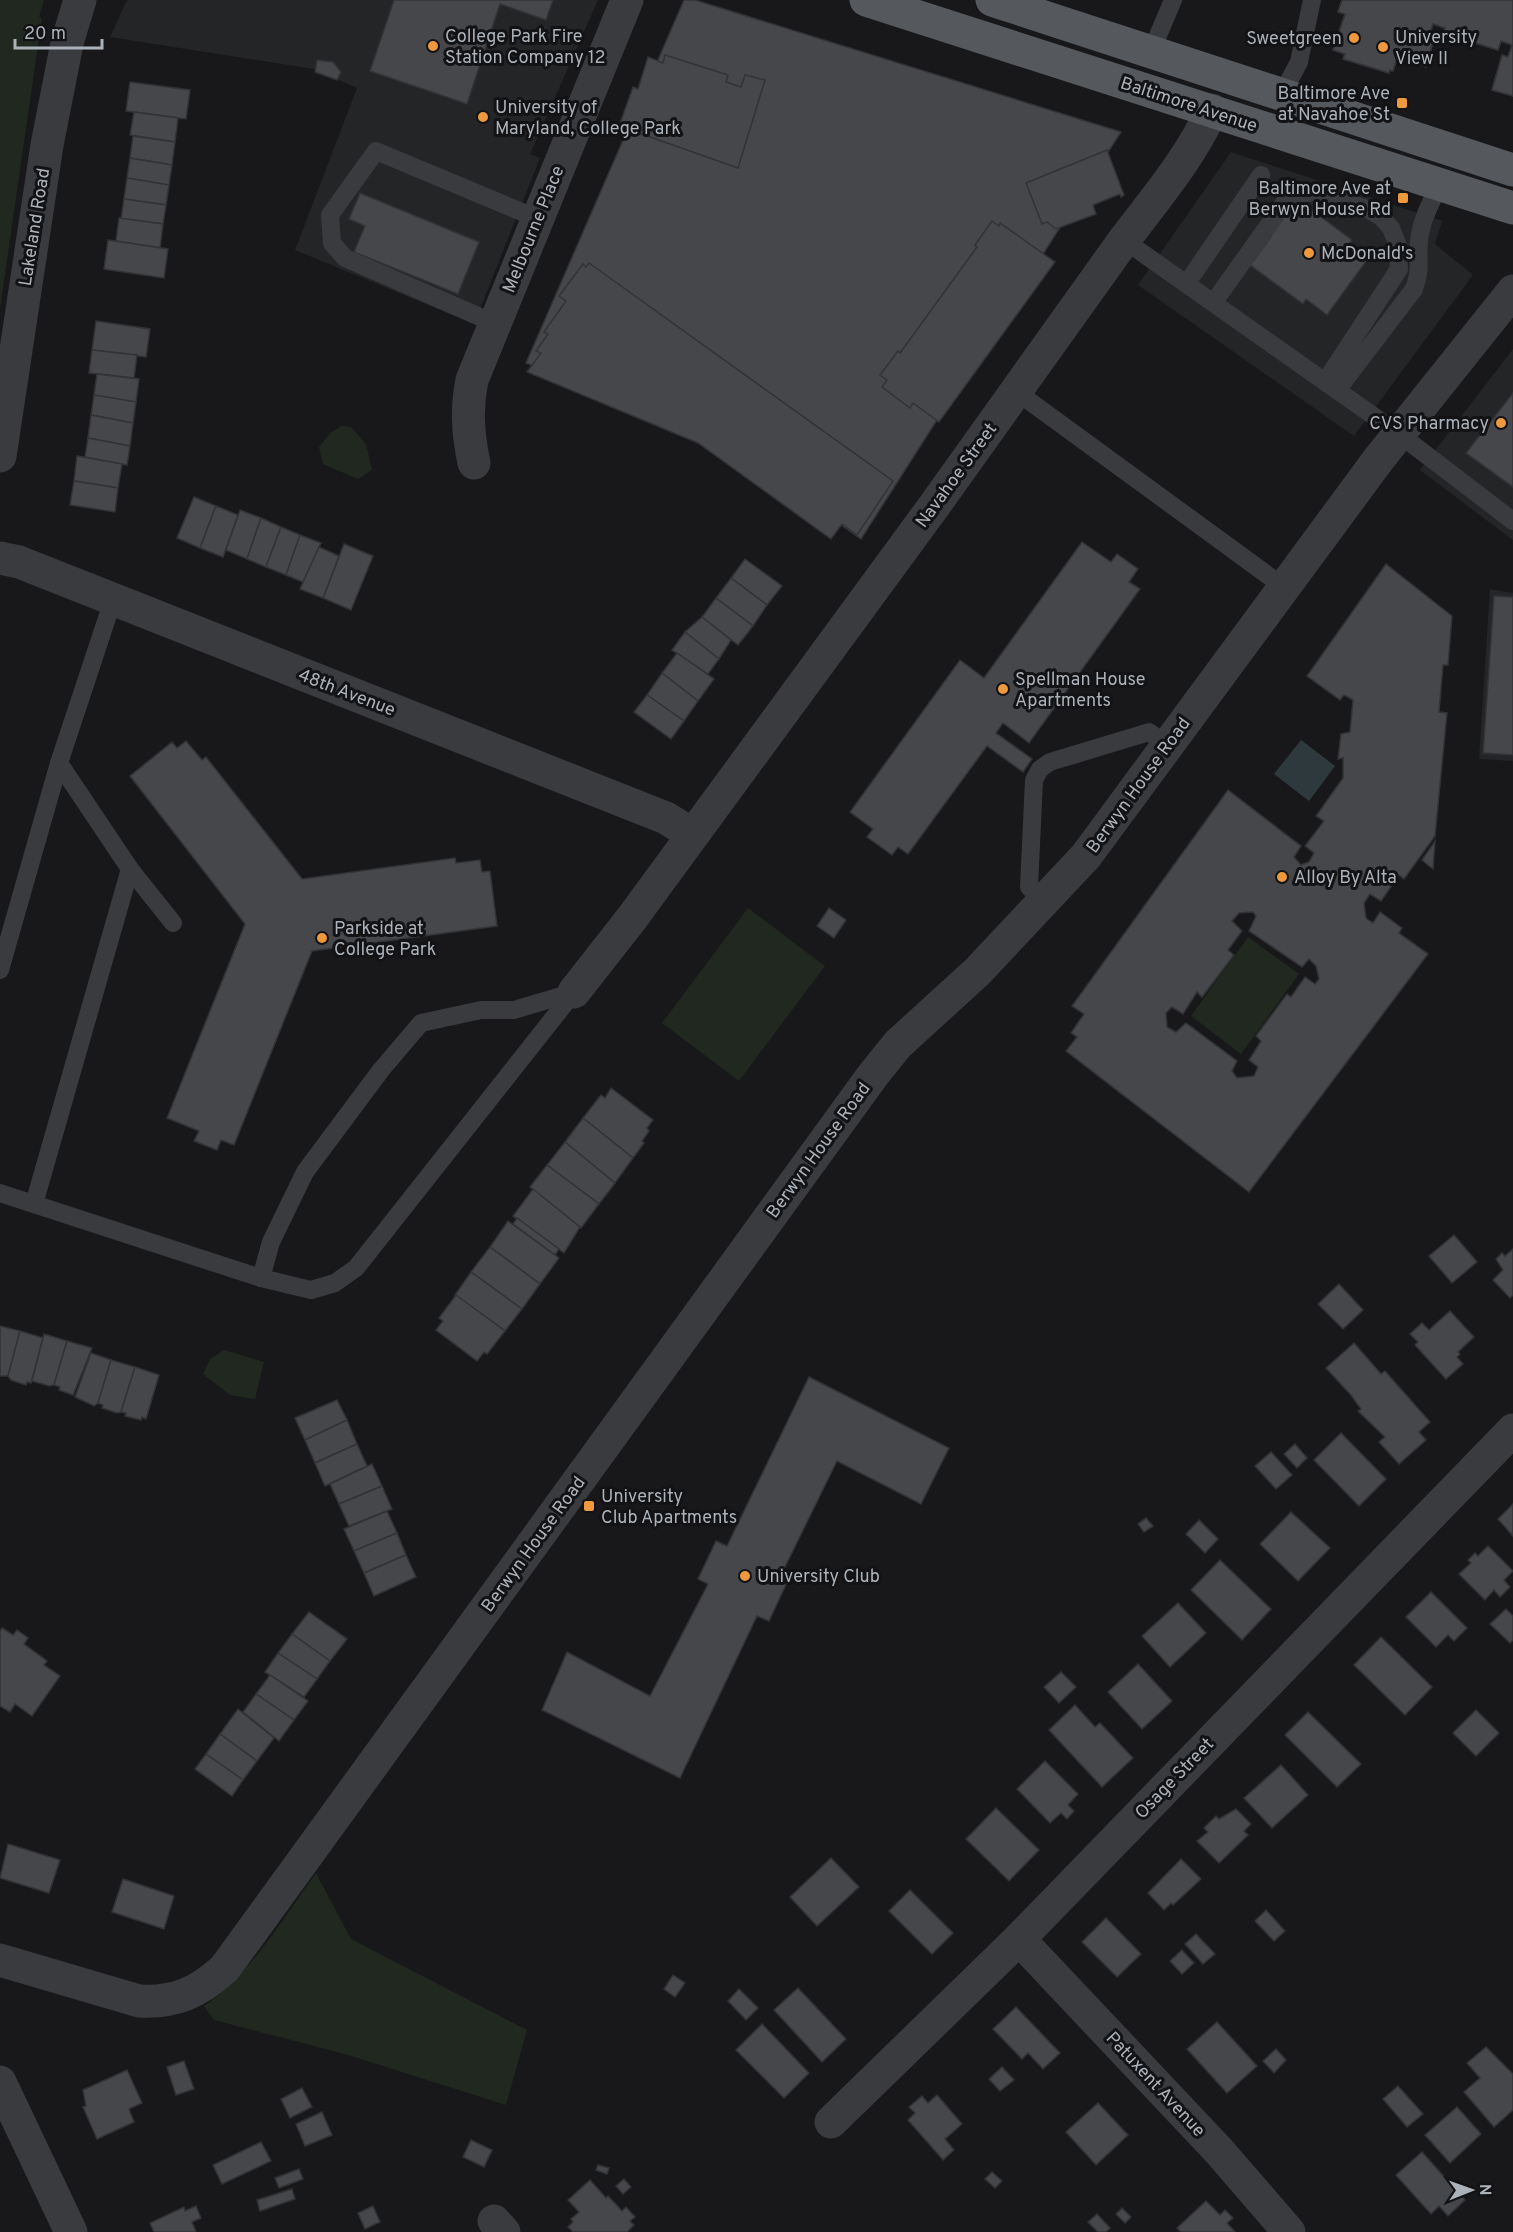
<svg xmlns="http://www.w3.org/2000/svg" width="1513" height="2232" font-family="Overpass,sans-serif">
	<style>
		.built { fill: #242527 }
		.green { fill: #202820 }
		.water { fill: #2e393e }
		.building { fill: #45474a; stroke: #323336; stroke-width: 1.5; fill-rule: evenodd }
		.lines { fill: none; stroke-linecap: round; stroke-linejoin: round }
		.lane { stroke: #393b3f; stroke-width: 18 }
		.street { stroke: #393b3f; stroke-width: 33 }
		.primary { stroke: #55595e; stroke-width: 33 }
		.poi-dot { fill: #ee993d; stroke: #131315; stroke-width: 2 }
		.labels { text-anchor: middle; stroke-width: 6; stroke-linejoin: round; paint-order: stroke }
		.poi-label { font-size: 18px; fill: #abb2ba; stroke: #131315; text-anchor: start }
		.street-label { font-size: 18px; fill: #abb2ba; stroke: #131315 }
	</style>
	<rect width="100%" height="100%" fill="#18181a"/>
	<g class="built">
		<polygon points="127,0 598,0 530,154 540,158 474,324 295,250 357,88 314,69 110,37"/>
		<polygon points="1231,152 1442,221 1435,244 1473,275 1354,436 1138,285"/>
		<polygon points="1513,349 1513,540 1420,470"/>
		<polygon points="1490,589 1513,593 1513,761 1479,759"/>
	</g>
	<g class="green">
		<polygon points="0,0 44,0 39,17 42,18 0,309"/>
		<polygon points="342,426 351,427 366,444 372,470 358,479 323,464 319,447 330,433"/>
		<polygon points="748,908 825,966 739,1081 662,1023"/>
		<polygon points="1248,937 1299,974 1241,1054 1191,1016"/>
		<polygon points="224,1350 264,1362 255,1399 230,1395 203,1374 210,1359"/>
		<path d="M316 1873 351 1939 527 2030 506 2105 345 2054 214 2020 204 2006C251 1973 282 1920 316 1873Z"/>
	</g>
	<polygon class="water" points="1301,740 1335,766 1309,801 1274,774"/>
	<g class="building">
		<polygon points="394,0 553,0 546,20 500,4 467,104 370,71"/>
		<polygon points="684,0 695,0 1121,132 861,539 713,434 526,363"/>
		<polygon points="1342,0 1396,0 1392,11 1416,19 1420,8 1434,12 1438,0 1513,0 1513,96 1492,90 1502,55 1508,57 1512,45 1501,41 1498,50 1443,33 1445,28 1433,24 1430,33 1435,35 1426,67 1397,58 1393,71 1390,70 1389,73 1343,59 1345,54 1333,50 1345,14 1338,12"/>
		<polygon points="1342,0 1513,0 1513,96 1492,90 1502,55 1508,57 1512,45 1501,41 1498,50 1443,33 1445,28 1433,24 1430,33 1435,35 1426,67 1397,58 1393,71 1390,70 1389,73 1343,59 1345,54 1333,50 1345,14 1338,12"/>
		<polygon points="665,55 728,75 726,82 741,87 745,75 765,80 738,168 619,126 633,87 638,89 648,57 663,63"/>
		<polygon points="317,60 333,62 341,72 337,80 315,72"/>
		<polygon points="130,82 190,90 186,119 126,111"/>
		<polygon points="134,112 178,118 175,142 130,135"/>
		<polygon points="133,136 175,142 172,165 130,158"/>
		<polygon points="1107,150 1124,195 1121,197 1120,194 1093,205 1096,214 1056,229 1047,222 1042,224 1026,183"/>
		<polygon points="130,158 172,165 169,185 127,178"/>
		<polygon points="127,178 169,185 166,205 124,199"/>
		<polygon points="360,193 479,242 458,294 354,252 365,226 349,219"/>
		<polygon points="124,199 166,205 163,224 121,219"/>
		<polygon points="1298,200 1352,240 1348,245 1367,260 1327,315 1306,299 1303,304 1250,265 1271,237 1266,233 1284,208 1289,213"/>
		<polygon points="119,218 163,224 160,248 116,241"/>
		<polygon points="992,221 999,226 1000,223 1055,262 939,422 913,403 910,408 882,387 887,380 880,375 898,351 900,353 977,247 975,245"/>
		<polygon points="108,240 168,249 164,278 104,269"/>
		<polygon points="589,263 893,481 857,535 842,524 831,539 698,443 527,372 541,353 536,351 548,334 544,332 566,301 559,296 583,264 586,267"/>
		<polygon points="96,321 150,329 146,357 92,350"/>
		<polygon points="92,350 137,355 134,378 89,373"/>
		<polygon points="97,374 139,379 136,402 94,395"/>
		<polygon points="1513,393 1513,487 1466,453"/>
		<polygon points="94,395 136,402 133,423 91,415"/>
		<polygon points="91,415 133,423 130,446 88,438"/>
		<polygon points="88,438 130,446 127,465 85,457"/>
		<polygon points="77,456 122,464 118,488 74,481"/>
		<polygon points="74,481 118,488 115,512 70,505"/>
		<polygon points="194,497 216,506 200,548 177,538"/>
		<polygon points="216,506 238,515 223,557 200,548"/>
		<polygon points="240,510 261,518 247,559 226,550"/>
		<polygon points="261,518 281,527 266,567 247,559"/>
		<polygon points="281,527 300,535 286,575 266,567"/>
		<polygon points="300,535 321,543 303,582 286,575"/>
		<polygon points="1082,542 1111,562 1117,554 1138,569 1129,582 1140,589 1029,743 1003,723 996,733 1032,759 1023,772 987,746 908,854 898,847 892,855 867,837 873,829 850,812 960,660 984,678"/>
		<polygon points="344,544 373,556 351,610 323,598"/>
		<polygon points="319,547 339,556 323,598 300,589"/>
		<polygon points="745,559 782,586 767,605 731,578"/>
		<path d="M1386 564 1452 616 1448 665H1443L1439 712 1447 713 1435 836 1404 879 1399 875 1381 901 1370 894 1364 903 1366 918 1373 923 1380 912 1402 928 1399 933 1428 954 1249 1192 1066 1051 1077 1037 1071 1033 1084 1014 1072 1006 1228 790 1301 846 1294 857 1301 865 1309 862 1314 853 1305 846 1324 821 1316 816 1343 778V758L1338 759 1341 734 1350 732 1353 700 1344 695 1340 700 1307 676ZM1253 912 1256 916 1249 931 1302 967 1309 959 1316 966 1319 979 1315 984 1305 977 1291 997 1287 994 1256 1036 1261 1041 1249 1060 1258 1067 1254 1076 1237 1078 1232 1071 1237 1061 1186 1023 1176 1032 1167 1027 1166 1013 1172 1007 1183 1014 1197 992 1202 997 1234 955 1228 950 1242 931 1232 921 1239 913Z"/>
		<polygon points="731,578 767,605 753,626 716,598"/>
		<polygon points="1494,596 1513,597 1513,755 1483,753"/>
		<polygon points="716,598 753,626 738,645 702,617"/>
		<polygon points="702,617 731,640 719,659 685,632"/>
		<polygon points="685,632 719,659 708,674 672,650"/>
		<polygon points="677,653 714,679 698,701 662,673"/>
		<polygon points="662,673 698,701 684,721 647,695"/>
		<polygon points="647,695 684,721 671,739 634,712"/>
		<polygon points="186,741 202,760 206,757 302,879 455,858 456,863 480,860 482,872 490,871 497,926 312,951 234,1145 221,1140 217,1150 194,1141 199,1131 167,1118 245,924 130,776 172,742 177,748"/>
		<polygon points="1435,841 1433,869 1422,860"/>
		<polygon points="829,908 846,920 834,938 817,926"/>
		<polygon points="611,1088 653,1120 647,1128 649,1131 642,1141 644,1143 633,1158 583,1118 601,1095 605,1098"/>
		<polygon points="583,1118 633,1158 615,1183 565,1142"/>
		<polygon points="565,1142 615,1183 599,1204 547,1165"/>
		<polygon points="547,1165 599,1204 581,1228 530,1187"/>
		<polygon points="533,1189 580,1227 564,1253 513,1216"/>
		<polygon points="517,1218 559,1249 555,1255 513,1224"/>
		<polygon points="508,1221 559,1258 540,1284 490,1247"/>
		<polygon points="1454,1235 1477,1262 1452,1283 1429,1256"/>
		<polygon points="490,1247 540,1284 522,1309 471,1272"/>
		<polygon points="1513,1249 1513,1295 1510,1298 1493,1280 1503,1270 1496,1259 1502,1253 1505,1256"/>
		<polygon points="471,1272 522,1309 505,1331 455,1295"/>
		<polygon points="1339,1284 1363,1310 1343,1329 1318,1304"/>
		<polygon points="456,1295 505,1331 487,1354 484,1352 477,1361 436,1330 443,1321 439,1318"/>
		<polygon points="1450,1311 1474,1337 1458,1352 1460,1354 1457,1357 1463,1364 1446,1379 1415,1345 1418,1342 1410,1334 1422,1323 1429,1330"/>
		<polygon points="0,1326 20,1331 8,1376 0,1376"/>
		<polygon points="20,1331 43,1338 31,1383 27,1382 26,1385 11,1380 8,1376"/>
		<polygon points="44,1334 67,1341 54,1385 49,1386 32,1381"/>
		<polygon points="67,1341 92,1348 73,1395 59,1390 60,1387 54,1385"/>
		<polygon points="1354,1343 1381,1374 1385,1371 1430,1422 1419,1432 1426,1440 1399,1464 1379,1442 1385,1437 1358,1411 1361,1409 1351,1395 1326,1368"/>
		<polygon points="91,1353 111,1360 98,1403 94,1406 75,1397"/>
		<polygon points="111,1360 135,1367 121,1412 117,1413 102,1408 103,1405 98,1403"/>
		<polygon points="135,1367 159,1375 146,1419 142,1417 141,1420 125,1416 126,1413 121,1412"/>
		<polygon points="809,1377 949,1448 921,1504 837,1461 784,1569 791,1574 769,1621 757,1616 680,1778 542,1710 567,1652 650,1696 708,1584 698,1579 716,1541 727,1546"/>
		<polygon points="337,1400 347,1420 305,1440 295,1418"/>
		<polygon points="347,1420 357,1444 315,1463 305,1440"/>
		<polygon points="1341,1433 1386,1479 1359,1506 1314,1460"/>
		<polygon points="357,1444 367,1466 325,1486 315,1463"/>
		<polygon points="1295,1444 1307,1458 1297,1468 1284,1454"/>
		<polygon points="1271,1452 1292,1475 1276,1489 1255,1466"/>
		<polygon points="372,1464 382,1486 339,1504 330,1484"/>
		<polygon points="382,1486 392,1509 349,1526 339,1504"/>
		<polygon points="1513,1504 1513,1536 1498,1519"/>
		<polygon points="387,1511 397,1533 354,1551 344,1529"/>
		<polygon points="1291,1512 1330,1548 1298,1581 1260,1544"/>
		<polygon points="1146,1518 1153,1526 1144,1532 1138,1524"/>
		<polygon points="1199,1520 1218,1539 1205,1553 1186,1534"/>
		<polygon points="397,1533 406,1555 364,1573 354,1551"/>
		<polygon points="1488,1546 1513,1571 1504,1580 1510,1587 1500,1597 1494,1590 1485,1600 1459,1574 1471,1563 1468,1560 1475,1553 1478,1556"/>
		<polygon points="406,1555 416,1577 374,1596 364,1573"/>
		<polygon points="1220,1560 1271,1609 1242,1640 1191,1590"/>
		<polygon points="1431,1592 1467,1628 1454,1641 1448,1635 1436,1647 1406,1617"/>
		<polygon points="1178,1603 1206,1633 1170,1667 1142,1636"/>
		<polygon points="1506,1609 1513,1616 1513,1640 1510,1643 1490,1624"/>
		<polygon points="309,1612 347,1639 330,1661 292,1634"/>
		<polygon points="2,1628 13,1635 17,1630 28,1638 24,1644 47,1661 44,1665 60,1676 32,1716 15,1704 10,1712 0,1706 0,1631"/>
		<polygon points="292,1634 330,1661 317,1679 278,1653"/>
		<polygon points="1381,1637 1432,1687 1405,1715 1354,1665"/>
		<polygon points="278,1653 317,1679 304,1697 265,1672"/>
		<polygon points="1138,1664 1172,1701 1142,1729 1108,1692"/>
		<polygon points="1061,1672 1076,1687 1059,1703 1044,1687"/>
		<polygon points="270,1675 308,1701 294,1720 256,1694"/>
		<polygon points="256,1694 294,1720 279,1741 243,1712"/>
		<polygon points="1075,1705 1095,1727 1100,1723 1133,1758 1102,1787 1049,1730"/>
		<polygon points="238,1709 274,1738 257,1761 220,1734"/>
		<polygon points="1476,1710 1499,1733 1476,1756 1453,1733"/>
		<polygon points="1308,1712 1361,1764 1337,1787 1285,1735"/>
		<polygon points="220,1734 257,1761 243,1780 206,1754"/>
		<polygon points="206,1754 243,1780 232,1796 195,1769"/>
		<polygon points="1045,1761 1078,1794 1068,1805 1074,1811 1067,1819 1061,1813 1050,1823 1017,1789"/>
		<polygon points="1281,1765 1308,1795 1272,1828 1244,1798"/>
		<polygon points="996,1808 1039,1850 1009,1881 966,1839"/>
		<polygon points="1236,1809 1251,1824 1244,1831 1248,1835 1219,1863 1197,1841 1208,1832 1204,1828 1216,1816 1219,1819"/>
		<polygon points="8,1844 60,1860 49,1893 0,1878"/>
		<polygon points="831,1858 859,1887 817,1926 790,1897"/>
		<polygon points="1181,1859 1201,1879 1173,1905 1171,1903 1164,1910 1148,1893"/>
		<polygon points="123,1879 174,1896 164,1929 112,1912"/>
		<polygon points="910,1890 953,1933 932,1954 889,1911"/>
		<polygon points="1266,1910 1285,1931 1274,1941 1255,1921"/>
		<polygon points="1106,1918 1141,1954 1117,1977 1082,1942"/>
		<polygon points="1196,1934 1215,1954 1203,1964 1185,1944"/>
		<polygon points="1182,1950 1194,1963 1182,1974 1170,1961"/>
		<polygon points="673,1975 685,1983 675,1997 664,1989"/>
		<polygon points="798,1988 846,2039 822,2062 774,2010"/>
		<polygon points="739,1989 758,2008 746,2020 728,2001"/>
		<polygon points="1016,2007 1060,2053 1043,2069 1028,2053 1022,2059 993,2029"/>
		<polygon points="1217,2022 1257,2066 1227,2093 1187,2049"/>
		<polygon points="762,2024 809,2073 784,2098 736,2050"/>
		<polygon points="1486,2047 1513,2074 1513,2110 1494,2127 1464,2092 1480,2078 1467,2063"/>
		<polygon points="1276,2049 1286,2060 1274,2073 1263,2061"/>
		<polygon points="184,2061 194,2089 176,2095 167,2067"/>
		<polygon points="1002,2067 1014,2080 1000,2091 989,2079"/>
		<polygon points="127,2070 142,2103 129,2109 134,2122 97,2139 83,2107 86,2106 83,2090"/>
		<polygon points="1398,2086 1423,2114 1407,2127 1383,2099"/>
		<polygon points="302,2088 312,2107 290,2118 281,2099"/>
		<polygon points="937,2095 962,2124 945,2139 954,2150 943,2160 908,2120 915,2113 909,2107 922,2096 928,2103"/>
		<polygon points="1098,2103 1128,2135 1096,2165 1066,2132"/>
		<polygon points="1457,2107 1481,2134 1450,2163 1425,2135"/>
		<polygon points="322,2112 332,2135 305,2146 296,2124"/>
		<polygon points="471,2140 492,2150 484,2167 463,2157"/>
		<polygon points="261,2142 271,2161 222,2184 213,2165"/>
		<polygon points="1422,2152 1465,2200 1448,2216 1439,2206 1431,2214 1396,2175"/>
		<polygon points="598,2165 609,2168 607,2174 596,2170"/>
		<polygon points="299,2169 303,2179 279,2188 275,2178"/>
		<polygon points="992,2172 1002,2181 995,2188 985,2179"/>
		<polygon points="624,2179 631,2187 623,2194 616,2186"/>
		<polygon points="590,2180 606,2198 608,2196 622,2211 626,2207 635,2217 630,2221 634,2225 627,2232 573,2232 568,2227 573,2222 571,2219 579,2212 568,2200"/>
		<polygon points="292,2189 295,2199 260,2211 257,2200"/>
		<polygon points="1206,2201 1220,2215 1225,2210 1233,2218 1227,2223 1235,2232 1181,2232 1177,2228"/>
		<polygon points="196,2206 201,2218 192,2222 196,2232 154,2232 150,2223 184,2207 185,2211"/>
		<polygon points="373,2206 380,2222 365,2229 358,2213"/>
		<polygon points="1122,2208 1131,2217 1125,2223 1116,2214"/>
		<polygon points="1097,2214 1110,2228 1106,2232 1098,2232 1088,2222"/>
	</g>
	<g class="lines">
		<g class="lane">
			<polyline points="1151,52 1173,0"/>
			<polyline points="1281,96 1299,62 1312,0"/>
			<polyline points="1124,240 1399,434 1513,521"/>
			<polyline points="1187,283 1261,175"/>
			<polyline points="1214,302 1290,195 1314,192 1368,209 1381,217 1391,228 1397,243 1399,269 1325,382"/>
			<polyline points="494,323 345,258 332,243 330,215 376,151 536,218"/>
			<path d="M1337 390 1414 289C1422 266 1417 263 1419 241 1421 221 1430 204 1439 186"/>
			<polyline points="1017,392 1284,587"/>
			<polyline points="59,763 130,869 173,923"/>
			<polyline points="1044,903 1029,887 1034,780 1040,769 1050,762 1149,732 1167,745"/>
			<polyline points="0,970 59,763 113,600"/>
			<polyline points="0,1193 261,1278 311,1290 335,1283 356,1268 574,992"/>
			<polyline points="34,1204 130,869"/>
			<polyline points="261,1278 271,1242 305,1172 381,1070 421,1023 481,1010 514,1010 574,992"/>
		</g>
		<g class="street">
			<polyline points="0,456 47,145 67,43 80,0"/>
			<path d="M474 463C468 434 466 409 472 380L627 0"/>
			<polyline points="0,558 19,562 666,818 692,834"/>
			<path d="M574 992 632 918 934 506 1124 240C1156 198 1190 158 1212 110"/>
			<polyline points="1019,1939 1219,2151 1289,2232"/>
			<path d="M0 1960 139 2001C176 2003 199 1992 225 1968L873 1075 898 1044 977 972 1086 856 1378 460 1513 291"/>
			<polyline points="0,2082 71,2232"/>
			<polyline points="831,2122 1019,1939 1513,1430"/>
			<polyline points="494,2221 504,2232"/>
		</g>
		<g class="primary">
			<polyline points="866,0 1513,208"/>
			<polyline points="992,0 1513,170"/>
		</g>
	</g>
	<g class="poi-dot">
		<circle cx="1354" cy="38" r="6"/>
		<circle cx="433" cy="46" r="6"/>
		<circle cx="1383" cy="47" r="6"/>
		<rect x="1396" y="97" width="12" height="12" rx="3"/>
		<circle cx="483" cy="117" r="6"/>
		<rect x="1397" y="192" width="12" height="12" rx="3"/>
		<circle cx="1309" cy="253" r="6"/>
		<circle cx="1501" cy="423" r="6"/>
		<circle cx="1003" cy="689" r="6"/>
		<circle cx="1282" cy="877" r="6"/>
		<circle cx="322" cy="938" r="6"/>
		<rect x="583" y="1500" width="12" height="12" rx="3"/>
		<circle cx="745" cy="1576" r="6"/>
	</g>
	<g class="labels">
		<g class="poi-label">
			<text x="445" y="42">College Park Fire<tspan x="445" dy="21">Station Company 12</tspan></text>
			<text x="1395" y="43">University<tspan x="1395" dy="21">View II</tspan></text>
			<text x="1342" y="44" text-anchor="end">Sweetgreen</text>
			<text x="1390" y="99" text-anchor="end">Baltimore Ave<tspan x="1390" dy="21">at Navahoe St</tspan></text>
			<text x="495" y="113">University of<tspan x="495" dy="21">Maryland, College Park</tspan></text>
			<text x="1391" y="194" text-anchor="end">Baltimore Ave at<tspan x="1391" dy="21">Berwyn House Rd</tspan></text>
			<text x="1321" y="259">McDonald's</text>
			<text x="1489" y="429" text-anchor="end">CVS Pharmacy</text>
			<text x="1015" y="685">Spellman House<tspan x="1015" dy="21">Apartments</tspan></text>
			<text x="1294" y="883">Alloy By Alta</text>
			<text x="334" y="934">Parkside at<tspan x="334" dy="21">College Park</tspan></text>
			<text x="601" y="1502">University<tspan x="601" dy="21">Club Apartments</tspan></text>
			<text x="757" y="1582">University Club</text>
		</g>
		<g class="street-label">
			<text transform="translate(1189 104) rotate(18)" y="6">Baltimore Avenue</text>
			<text transform="translate(34 227) rotate(-81)" y="6">Lakeland Road</text>
			<text transform="translate(533 229) rotate(-68)" y="6">Melbourne Place</text>
			<text transform="translate(956 475) rotate(-54)" y="6">Navahoe Street</text>
			<text transform="translate(347 692) rotate(21)" y="6">48th Avenue</text>
			<text transform="translate(1138 785) rotate(-54)" y="6">Berwyn House Road</text>
			<text transform="translate(818 1150) rotate(-54)" y="6">Berwyn House Road</text>
			<text transform="translate(533 1544) rotate(-54)" y="6">Berwyn House Road</text>
			<text transform="translate(1174 1778) rotate(-46)" y="6">Osage Street</text>
			<text transform="translate(1156 2084) rotate(47)" y="6">Patuxent Avenue</text>
		</g>
	</g>
	<g transform="translate(1471 2190) rotate(89)" stroke="#131315" stroke-width="4.5" paint-order="stroke">
	<path d="M0-4.5L10 22L0 15L-10 22Z" fill="#abb2ba"/>
	<text y="-9" font-size="16" font-weight="bold" text-anchor="middle" fill="#abb2ba">N</text>
	</g>
	<path d="M15 39v9h87v-9" fill="none" stroke="#abb2ba" stroke-width="3"/>
	<text x="24" y="39" font-size="18" fill="#abb2ba" stroke="#131315" stroke-width="4.5" paint-order="stroke">20 m</text>
</svg>
